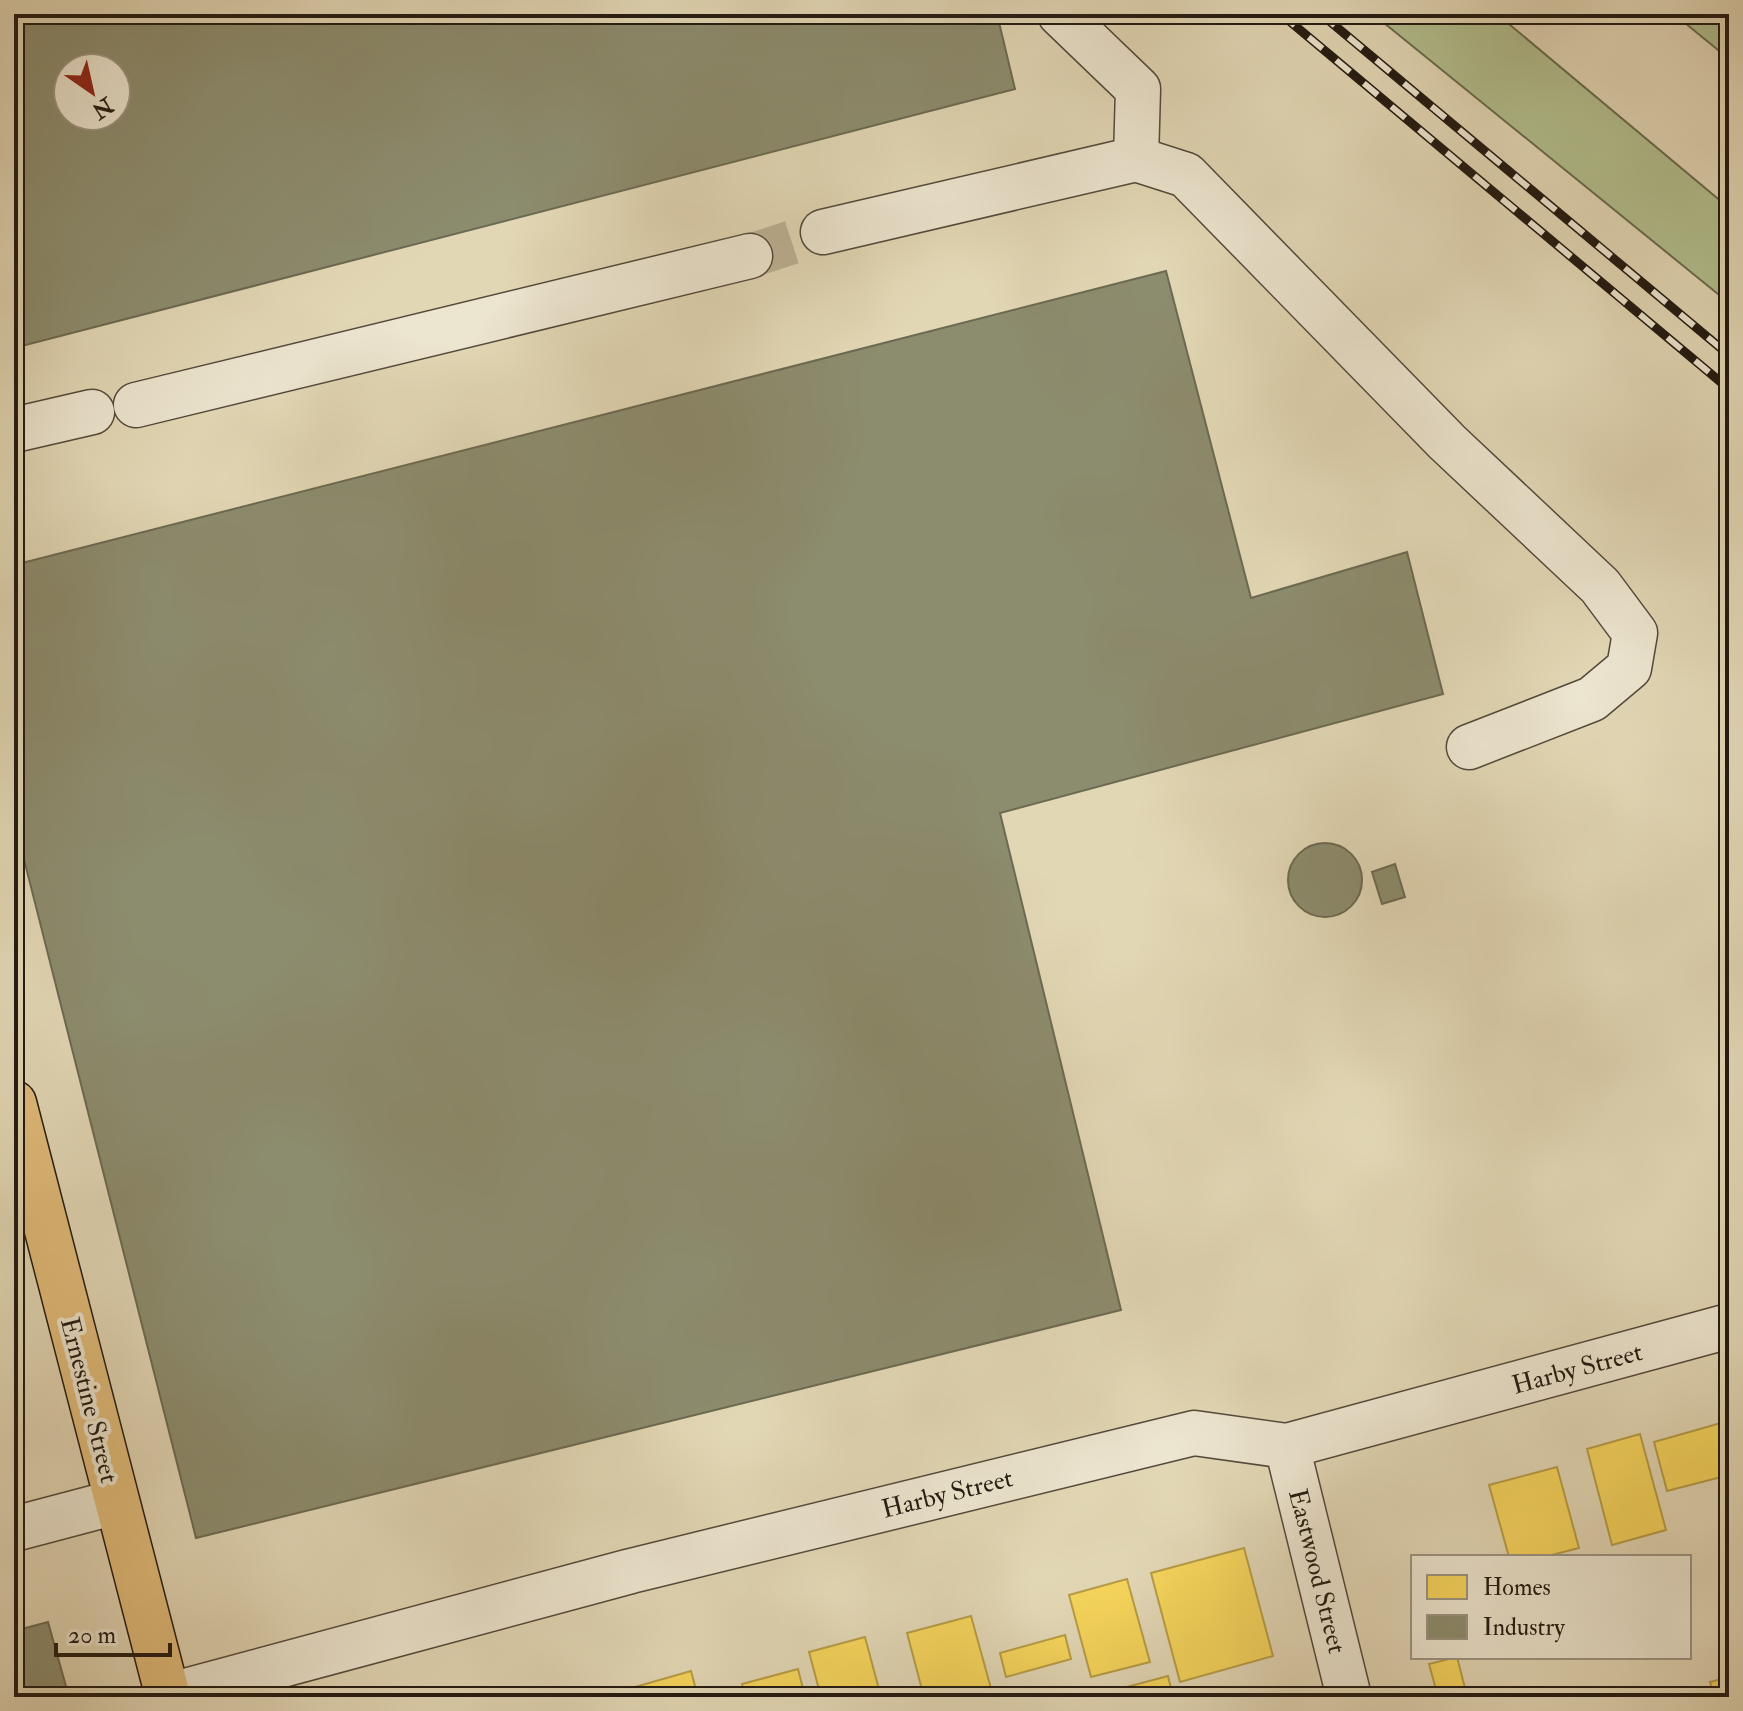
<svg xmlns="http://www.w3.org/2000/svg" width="1743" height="1711" font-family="'IM FELL Double Pica',serif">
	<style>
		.green { fill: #b2be8e; stroke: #6a6c50; stroke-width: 2 }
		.homes { fill: #f6d55c; stroke: #b79d46; stroke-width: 2 }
		.industry { fill: #8c8c6e; stroke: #6c6a52; stroke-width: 2; fill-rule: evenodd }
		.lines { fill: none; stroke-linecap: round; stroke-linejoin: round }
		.minor-tunnel { stroke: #bcb194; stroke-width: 44; stroke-dasharray: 44 22; stroke-linecap: butt }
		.minor-casing { stroke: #534a3b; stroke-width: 47 }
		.major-casing { stroke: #231b12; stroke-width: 47 }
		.minor { stroke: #ece5cf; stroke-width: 44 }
		.major { stroke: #e1bc7a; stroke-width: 44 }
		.rail-casing { stroke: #231b12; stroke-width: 9 }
		.rail { stroke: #ece5cf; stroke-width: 6; stroke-dasharray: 18; stroke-linecap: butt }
		.labels { text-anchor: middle; stroke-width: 8; stroke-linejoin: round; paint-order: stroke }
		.street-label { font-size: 26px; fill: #231b12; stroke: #ece5cf }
	</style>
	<rect width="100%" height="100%" fill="#e2d7b5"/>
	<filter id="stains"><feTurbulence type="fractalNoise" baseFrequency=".0025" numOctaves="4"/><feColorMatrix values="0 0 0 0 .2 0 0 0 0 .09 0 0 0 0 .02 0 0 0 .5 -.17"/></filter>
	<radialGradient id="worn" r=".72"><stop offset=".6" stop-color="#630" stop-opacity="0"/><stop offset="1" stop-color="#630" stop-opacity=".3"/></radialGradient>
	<g class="green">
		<polygon points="1373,14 1497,14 1729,208 1729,303"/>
		<polygon points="1674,14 1729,14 1729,59"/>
	</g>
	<g class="homes">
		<polygon points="1721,1423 1729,1451 1729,1475 1667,1491 1654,1442"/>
		<polygon points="1640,1434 1666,1530 1612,1545 1587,1449"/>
		<polygon points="1557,1467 1579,1548 1544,1557 1509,1557 1489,1485"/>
		<polygon points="1244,1548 1273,1656 1180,1682 1151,1573"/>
		<polygon points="1127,1579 1150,1662 1091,1677 1069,1595"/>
		<polygon points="1729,1589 1729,1621 1721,1591"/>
		<polygon points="971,1616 992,1692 972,1697 924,1697 907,1633"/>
		<polygon points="1065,1635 1071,1659 1006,1677 1000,1653"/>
		<polygon points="865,1637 881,1697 821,1697 809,1652"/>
		<polygon points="1457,1657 1466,1692 1438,1697 1429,1664"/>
		<polygon points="798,1669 805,1697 745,1697 742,1684"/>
		<polygon points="691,1671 698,1697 637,1697 635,1687"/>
		<polygon points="1168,1676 1173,1697 1121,1697 1119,1689"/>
		<polygon points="1729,1677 1729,1697 1714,1697 1710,1682"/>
	</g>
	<g class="industry">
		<path d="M14 14H997L1015 89 14 348ZM68 68H116V116H68Z"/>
		<polygon points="1166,271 1251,598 1407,552 1443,694 1000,813 1121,1310 196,1538 14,820 14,565"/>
		<circle cx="1325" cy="880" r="37"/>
		<polygon points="1395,864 1405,897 1382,904 1372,872"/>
		<polygon points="48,1622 69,1697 14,1697 14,1631"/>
	</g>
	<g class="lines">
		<polyline class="minor-tunnel" points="750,256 823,232"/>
		<defs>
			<g id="minor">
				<polyline points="1060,14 1138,89 1136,159"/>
				<polyline points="823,232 1136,159 1186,175 1447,442 1600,586 1635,633 1629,668 1592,699 1469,747"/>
				<polyline points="136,405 750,256"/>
				<polyline points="14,430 92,412"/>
				<polyline points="1287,1446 1349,1697"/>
				<polyline points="14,1529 116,1502"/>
				<polyline points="167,1696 631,1571 1194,1433 1287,1446 1729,1326"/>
			</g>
			<polyline id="major" points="14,1103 168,1697"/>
		</defs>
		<use href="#minor" class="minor-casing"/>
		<use href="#major" class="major-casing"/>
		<use href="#minor" class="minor"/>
		<use href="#major" class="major"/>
		<defs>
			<g id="rail">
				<polyline points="1281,14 1729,389"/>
				<polyline points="1321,14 1729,355"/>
			</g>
		</defs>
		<use href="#rail" class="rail-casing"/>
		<use href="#rail" class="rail"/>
	</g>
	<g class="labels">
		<g class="street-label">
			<text transform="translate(1577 1368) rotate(-15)" y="9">Harby Street</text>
			<text transform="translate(90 1400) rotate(76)" y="9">Ernestine Street</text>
			<text transform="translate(947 1493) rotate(-14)" y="9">Harby Street</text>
			<text transform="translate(1318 1571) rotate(76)" y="9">Eastwood Street</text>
		</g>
	</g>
	<rect width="1743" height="1711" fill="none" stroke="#e2d7b5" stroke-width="48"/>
	<rect x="16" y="16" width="1711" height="1679" fill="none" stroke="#231b12" stroke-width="4"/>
	<rect x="24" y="24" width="1695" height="1663" fill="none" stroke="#231b12" stroke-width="2"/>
	<rect x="1411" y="1555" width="280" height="104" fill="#ece5cf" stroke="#9c9483" stroke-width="2"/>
	<rect x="1427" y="1575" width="40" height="24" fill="#f6d55c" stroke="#9c9483" stroke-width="2"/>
	<text x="1483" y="1595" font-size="24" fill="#231b12">Homes</text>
	<rect x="1427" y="1615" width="40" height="24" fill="#8c8c6e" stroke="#9c9483" stroke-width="2"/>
	<text x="1483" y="1635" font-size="24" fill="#231b12">Industry</text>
	<g transform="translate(92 92) rotate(146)"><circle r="38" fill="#ece5cf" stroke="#9c9483" stroke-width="2"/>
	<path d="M0-6L14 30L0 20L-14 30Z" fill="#8f2418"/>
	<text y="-12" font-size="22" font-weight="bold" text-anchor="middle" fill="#231b12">N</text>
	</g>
	<path d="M56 1643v12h114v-12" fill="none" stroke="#231b12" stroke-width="4"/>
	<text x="68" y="1643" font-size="24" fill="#231b12" stroke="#ece5cf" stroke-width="6" paint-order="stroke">20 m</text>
	<rect width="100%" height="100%" filter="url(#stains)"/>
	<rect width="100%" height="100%" fill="url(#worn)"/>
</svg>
